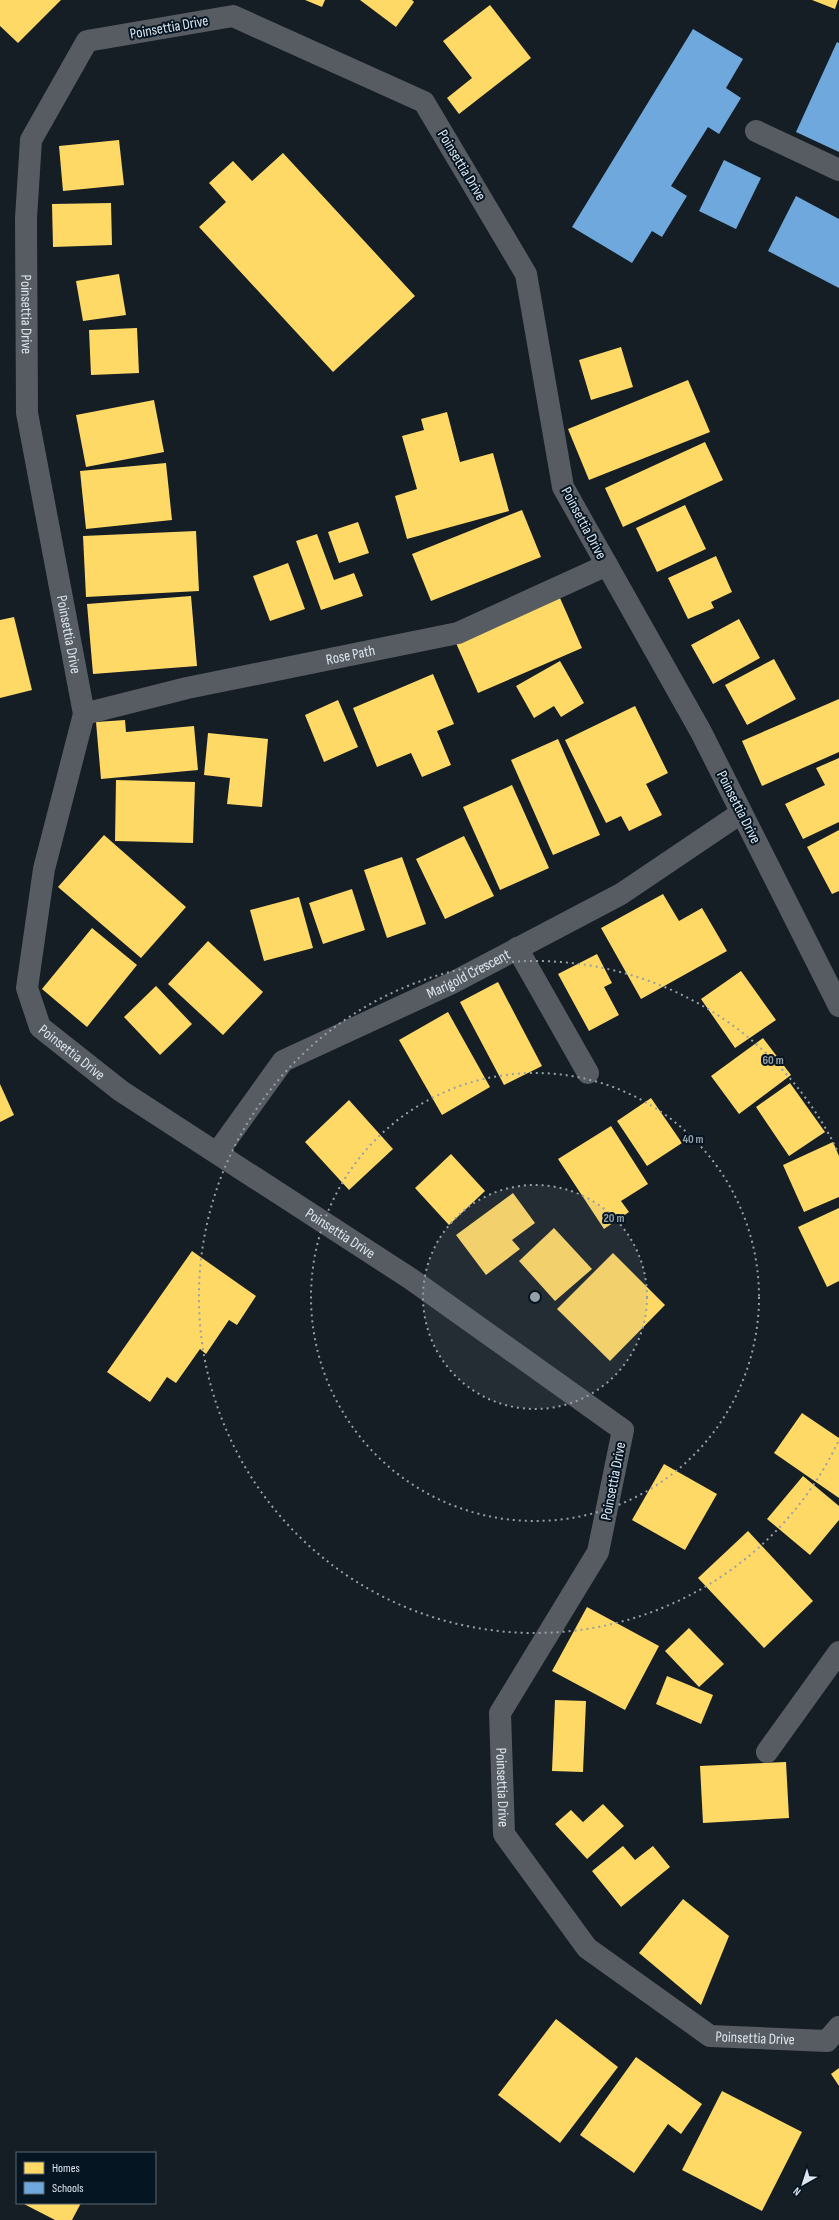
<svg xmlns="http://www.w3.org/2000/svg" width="839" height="2220" font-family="'Sofia Sans Condensed',sans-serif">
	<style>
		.homes { fill: #ffd966 }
		.schools { fill: #6fa8dc }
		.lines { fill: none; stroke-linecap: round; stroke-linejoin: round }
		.street { stroke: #565c62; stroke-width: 22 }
		.ring { fill: none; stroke: #96a0a8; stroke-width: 2; stroke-dasharray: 2 4 }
		.labels { text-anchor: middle; stroke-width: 4; stroke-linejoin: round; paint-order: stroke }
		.street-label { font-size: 15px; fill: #dce6ef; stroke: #061522 }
		.centre { fill: #96a0a8; stroke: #061522; stroke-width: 2 }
		.ring-label { font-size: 12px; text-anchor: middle; font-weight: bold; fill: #96a0a8; stroke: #061522; stroke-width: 4; stroke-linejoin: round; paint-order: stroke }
	</style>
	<rect width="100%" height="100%" fill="#151d25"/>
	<g class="homes">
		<polygon points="0,0 61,0 18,43 0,26"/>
		<polygon points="305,0 325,0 322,7"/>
		<polygon points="360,0 412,0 414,2 396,27"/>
		<polygon points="812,0 838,0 835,9"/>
		<polygon points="490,5 531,58 459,114 447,98 472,78 443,41"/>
		<polygon points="119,140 124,185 63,191 59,146"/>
		<polygon points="283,153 415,296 333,372 199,227 226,202 209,183 233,161 252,181"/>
		<polygon points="111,203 112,245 53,247 52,204"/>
		<polygon points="119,274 126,315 83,321 76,281"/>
		<polygon points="137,328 139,373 91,375 89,330"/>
		<polygon points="621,347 633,387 591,400 579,360"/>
		<polygon points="688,380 710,432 589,480 568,429"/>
		<polygon points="154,400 164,452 86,467 76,415"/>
		<polygon points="447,412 460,462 493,453 509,511 407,539 395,496 417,489 402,436 424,430 421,419"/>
		<polygon points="705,442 723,480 623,527 605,488"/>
		<polygon points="166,463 172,520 86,529 80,471"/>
		<polygon points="685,505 706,549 657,572 636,528"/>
		<polygon points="522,510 541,557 431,601 412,554"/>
		<polygon points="358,522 369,553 339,563 328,532"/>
		<polygon points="196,531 199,591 86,597 83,536"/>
		<polygon points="317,534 334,580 354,573 363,596 321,610 296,541"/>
		<polygon points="716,556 732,592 711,602 714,608 688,619 668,578"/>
		<polygon points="288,563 305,609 270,621 253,576"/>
		<polygon points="191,596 197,666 93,674 87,604"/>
		<polygon points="560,598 582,648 478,693 456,643"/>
		<polygon points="14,617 32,690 0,698 0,620"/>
		<polygon points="739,619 760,658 713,684 691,645"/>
		<polygon points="774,659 796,699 747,725 725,685"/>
		<polygon points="560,661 584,703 561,717 554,706 534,718 516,686"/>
		<polygon points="433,674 454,724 437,731 451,765 422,777 411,753 377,767 353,708"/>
		<polygon points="839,699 839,752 762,786 742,741"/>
		<polygon points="338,700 358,747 324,762 305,715"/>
		<polygon points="635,706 668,773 646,784 662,815 629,831 621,816 606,823 565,740"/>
		<polygon points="125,720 126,732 194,726 198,770 101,779 96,722"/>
		<polygon points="208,733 268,739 262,807 227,804 230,778 204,775"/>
		<polygon points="558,739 600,835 553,855 511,760"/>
		<polygon points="839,758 839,822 803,839 785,804 825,785 816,768"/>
		<polygon points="116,780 195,782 193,843 115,841"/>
		<polygon points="512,785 549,868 500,890 463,807"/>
		<polygon points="839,830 839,891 832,894 807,847"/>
		<polygon points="104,835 186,907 141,958 58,887"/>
		<polygon points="464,836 494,896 445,919 416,859"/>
		<polygon points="402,857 426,924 387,938 364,870"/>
		<polygon points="352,889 365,930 323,944 309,903"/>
		<polygon points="663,894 679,921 702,908 727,951 641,999 601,928"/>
		<polygon points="299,897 313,948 264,961 250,910"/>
		<polygon points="92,928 137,965 87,1027 42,989"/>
		<polygon points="208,941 263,992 223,1035 168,984"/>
		<polygon points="597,954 612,983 604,987 619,1015 589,1031 558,974"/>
		<polygon points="741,971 776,1020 735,1048 701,999"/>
		<polygon points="498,982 542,1066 504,1085 460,1002"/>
		<polygon points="156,986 192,1024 160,1055 124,1017"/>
		<polygon points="448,1012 490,1087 442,1115 399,1040"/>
		<polygon points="763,1038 791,1075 739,1114 711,1076"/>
		<polygon points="790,1083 825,1132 789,1156 756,1107"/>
		<polygon points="0,1084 14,1115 0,1122"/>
		<polygon points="651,1098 682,1143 647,1166 617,1121"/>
		<polygon points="349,1100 393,1149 349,1190 305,1142"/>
		<polygon points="611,1126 648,1184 621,1201 629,1212 604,1229 558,1159"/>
		<polygon points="833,1142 839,1156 839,1197 804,1212 783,1165"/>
		<polygon points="451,1154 485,1191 449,1225 415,1188"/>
		<polygon points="513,1193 535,1223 512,1240 520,1249 486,1275 456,1235"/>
		<polygon points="839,1208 839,1281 827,1287 798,1227"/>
		<polygon points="554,1228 592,1269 555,1301 519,1261"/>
		<polygon points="192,1251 256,1296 237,1325 229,1320 206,1354 200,1349 176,1383 167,1377 150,1402 107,1372"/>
		<polygon points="613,1253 665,1305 610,1361 557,1309"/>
		<polygon points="802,1413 839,1438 839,1498 774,1453"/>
		<polygon points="664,1464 717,1494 685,1550 632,1520"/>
		<polygon points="803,1476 839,1506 839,1520 810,1555 767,1519"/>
		<polygon points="748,1531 813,1601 764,1648 698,1578"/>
		<polygon points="587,1607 659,1646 625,1710 552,1671"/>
		<polygon points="689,1628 724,1664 699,1687 665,1651"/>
		<polygon points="667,1676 713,1695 701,1724 656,1704"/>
		<polygon points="555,1700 586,1701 583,1772 552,1771"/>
		<polygon points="786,1762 789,1818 703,1823 700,1766"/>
		<polygon points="603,1804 624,1826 587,1859 555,1824 571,1810 583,1822"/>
		<polygon points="623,1846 635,1860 653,1846 670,1867 621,1907 592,1871"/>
		<polygon points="683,1899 729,1936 701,2005 639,1953"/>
		<polygon points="556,2019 618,2067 560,2143 498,2095"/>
		<polygon points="636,2057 702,2104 681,2134 668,2124 634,2173 580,2135"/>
		<polygon points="839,2068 839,2086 831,2074"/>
		<polygon points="722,2091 802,2132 762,2211 682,2170"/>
		<polygon points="22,2203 81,2203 72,2220 55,2220"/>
	</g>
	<g class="schools">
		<polygon points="693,29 743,59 726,88 741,98 719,134 708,127 671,186 687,196 662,237 652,231 632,263 572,227"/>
		<polygon points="837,42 839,43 839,152 796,132"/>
		<polygon points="724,160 761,178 736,229 699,211"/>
		<polygon points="796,196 839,219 839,288 768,251"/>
	</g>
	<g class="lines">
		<g class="street">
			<polyline points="756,131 839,170"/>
			<path id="s1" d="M84 714 187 688 458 633 607 565"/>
			<polyline points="517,948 588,1073"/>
			<path id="s2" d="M839 1006 701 732 563 487 526 274 424 102 233 16 87 41 31 140 26 218 27 413 84 714 44 869 27 988 40 1027 121 1091 411 1279 623 1430 598 1552 500 1713 504 1834 587 1948 710 2036 827 2041 839 2027"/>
			<path id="s3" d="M217 1153 283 1061 452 983 621 894 741 813"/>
			<polyline points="767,1752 839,1652"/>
		</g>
	</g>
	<circle cx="535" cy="1297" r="112" fill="#96a0a8" fill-opacity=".12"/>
	<g class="ring">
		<circle cx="535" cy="1297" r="112"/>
		<circle cx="535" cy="1297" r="224"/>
		<path d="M838 1442A336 336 0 1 1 838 1152"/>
	</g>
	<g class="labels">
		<g class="street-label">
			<text transform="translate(169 27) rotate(-10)" y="5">Poinsettia Drive</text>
			<text transform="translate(462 165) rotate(59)" y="5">Poinsettia Drive</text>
			<text dy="5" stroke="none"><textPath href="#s2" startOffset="1650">Poinsettia Drive</textPath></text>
			<text transform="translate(584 523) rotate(62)" y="5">Poinsettia Drive</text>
			<text dy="5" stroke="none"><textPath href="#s2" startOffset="1974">Poinsettia Drive</textPath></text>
			<text dy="5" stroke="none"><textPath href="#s1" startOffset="273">Rose Path</textPath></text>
			<text transform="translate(739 807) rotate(63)" y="5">Poinsettia Drive</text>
			<text dy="5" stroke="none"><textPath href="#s3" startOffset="318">Marigold Crescent</textPath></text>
			<text dy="5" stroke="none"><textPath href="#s2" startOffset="2417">Poinsettia Drive</textPath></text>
			<text dy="5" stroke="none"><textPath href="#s2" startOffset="2741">Poinsettia Drive</textPath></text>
			<text transform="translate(613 1481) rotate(-79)" y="5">Poinsettia Drive</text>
			<text dy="5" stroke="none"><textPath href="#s2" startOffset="3473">Poinsettia Drive</textPath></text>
			<text dy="5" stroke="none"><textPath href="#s2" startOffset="3857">Poinsettia Drive</textPath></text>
		</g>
	</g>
	<circle cx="535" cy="1297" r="6" class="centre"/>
	<g class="ring-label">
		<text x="773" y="1064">60 m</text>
		<text x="693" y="1143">40 m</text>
		<text x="614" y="1222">20 m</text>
	</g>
	<rect x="16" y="2152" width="140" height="52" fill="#061522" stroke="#5c6974"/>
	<rect x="24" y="2162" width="20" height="12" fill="#ffd966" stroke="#5c6974"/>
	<text x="52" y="2172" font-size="12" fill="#dce6ef">Homes</text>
	<rect x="24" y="2182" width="20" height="12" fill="#6fa8dc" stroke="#5c6974"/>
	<text x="52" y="2192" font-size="12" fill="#dce6ef">Schools</text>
	<g transform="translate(803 2184) rotate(219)" stroke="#061522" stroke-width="3" paint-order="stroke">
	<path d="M0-3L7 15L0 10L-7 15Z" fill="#dce6ef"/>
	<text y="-6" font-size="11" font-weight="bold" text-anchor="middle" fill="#dce6ef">N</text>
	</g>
</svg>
